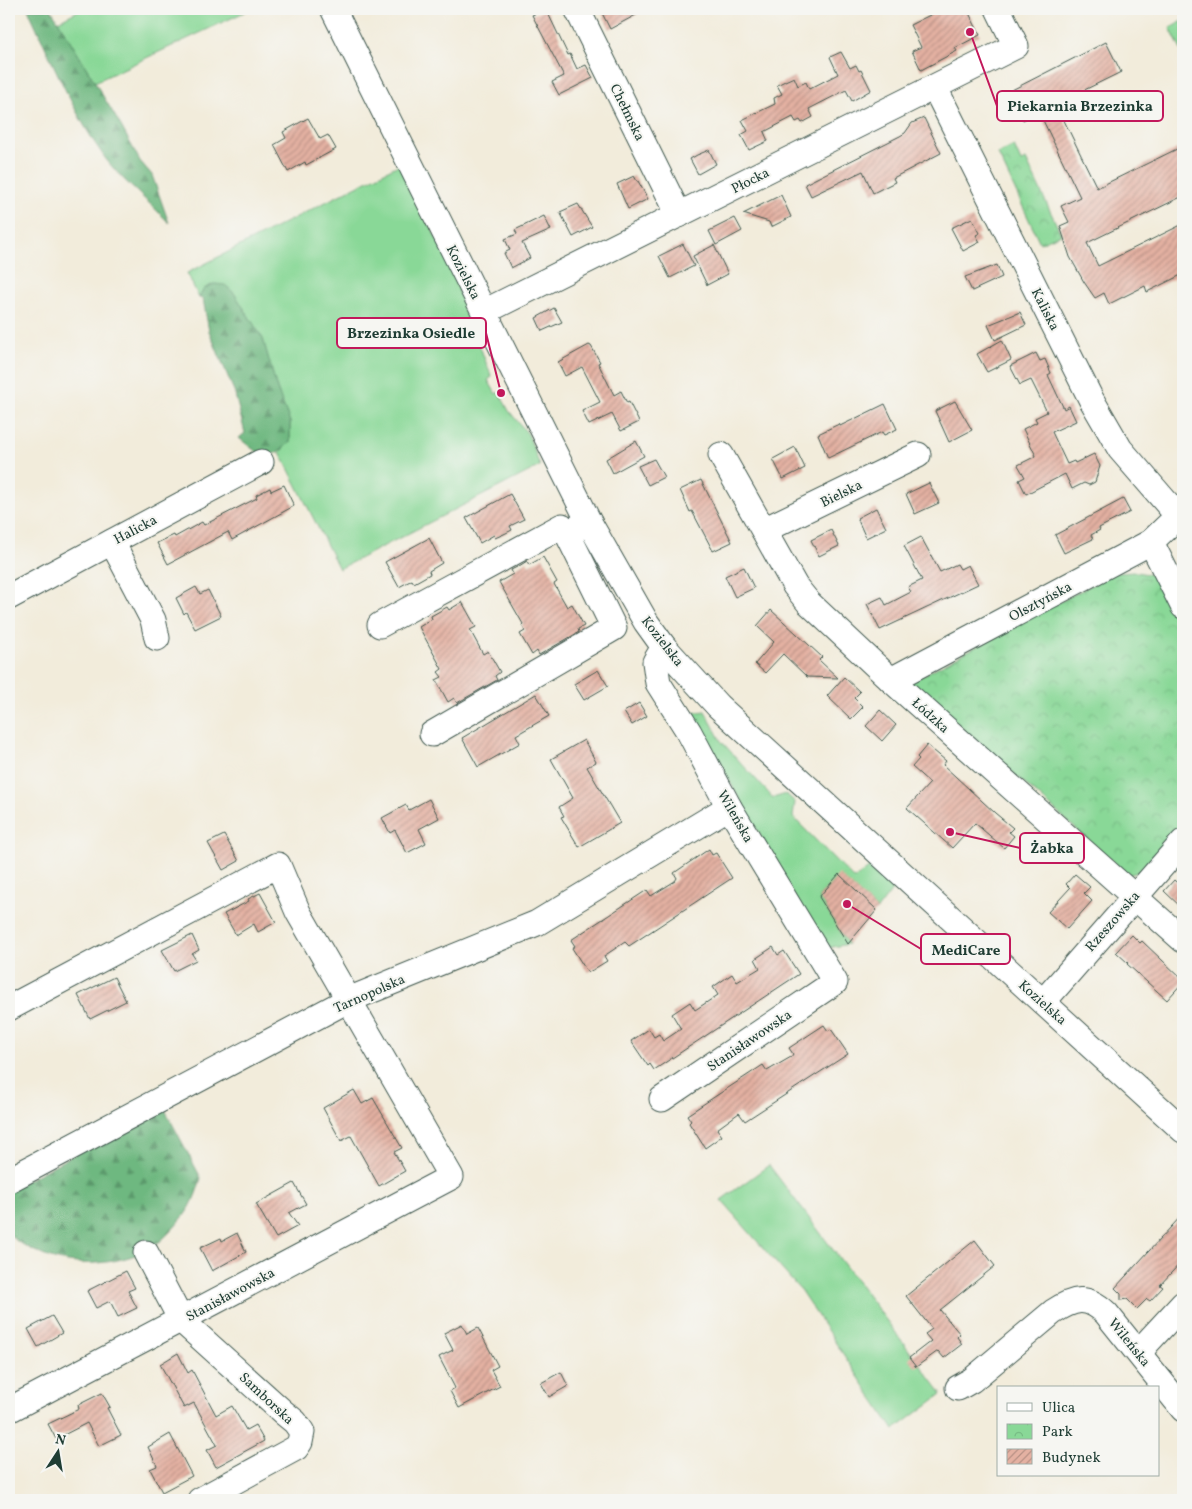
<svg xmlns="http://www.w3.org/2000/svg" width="1192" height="1509" font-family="Vollkorn,serif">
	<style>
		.grass { fill: #89d897; stroke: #548a66 }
		.forest { fill: url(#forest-firs); stroke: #467a5a }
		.park { fill: url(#park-crowns); stroke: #548a66 }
		.building { fill: url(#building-hatch) }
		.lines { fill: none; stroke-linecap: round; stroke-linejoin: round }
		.minor-casing { stroke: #3f574d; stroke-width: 27 }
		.minor { stroke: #fff; stroke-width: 25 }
		.labels { text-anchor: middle; stroke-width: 4; stroke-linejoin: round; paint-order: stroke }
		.street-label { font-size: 14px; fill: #1f3d34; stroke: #f6f6f2 }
		.leader { fill: none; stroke: #c2185b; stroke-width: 2 }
		.callout-dot { fill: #c2185b; stroke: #f6f6f2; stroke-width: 2 }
		.callout { fill: #f6f6f2; stroke: #c2185b; stroke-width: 2 }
		.callout-label { font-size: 15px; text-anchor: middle; font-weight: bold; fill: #1f3d34 }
	</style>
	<defs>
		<pattern id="forest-firs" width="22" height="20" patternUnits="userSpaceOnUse" patternTransform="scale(1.25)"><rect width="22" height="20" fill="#6eb880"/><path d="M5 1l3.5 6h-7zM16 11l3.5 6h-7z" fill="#5a976a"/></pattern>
		<pattern id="park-crowns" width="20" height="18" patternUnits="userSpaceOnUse" patternTransform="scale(1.25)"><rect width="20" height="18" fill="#89d897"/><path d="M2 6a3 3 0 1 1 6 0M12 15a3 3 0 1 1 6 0" fill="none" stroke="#76ba83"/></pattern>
		<pattern id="building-hatch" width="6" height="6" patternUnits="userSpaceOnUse" patternTransform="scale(1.25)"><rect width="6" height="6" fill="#e4b1a2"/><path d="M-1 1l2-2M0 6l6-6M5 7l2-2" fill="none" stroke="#b89185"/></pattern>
	</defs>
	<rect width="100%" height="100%" fill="#f6f6f2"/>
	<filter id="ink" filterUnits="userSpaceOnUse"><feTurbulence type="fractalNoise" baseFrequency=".02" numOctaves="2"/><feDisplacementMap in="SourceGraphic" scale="10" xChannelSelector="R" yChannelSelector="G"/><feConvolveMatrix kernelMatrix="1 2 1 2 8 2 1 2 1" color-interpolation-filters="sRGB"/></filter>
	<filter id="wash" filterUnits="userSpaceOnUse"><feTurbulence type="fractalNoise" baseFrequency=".0096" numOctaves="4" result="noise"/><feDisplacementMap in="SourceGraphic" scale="20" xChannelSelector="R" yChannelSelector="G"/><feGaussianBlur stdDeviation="1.12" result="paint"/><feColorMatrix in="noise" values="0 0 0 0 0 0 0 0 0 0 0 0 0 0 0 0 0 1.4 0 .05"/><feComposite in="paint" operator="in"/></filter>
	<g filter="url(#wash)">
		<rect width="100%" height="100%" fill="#f2ecdb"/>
		<g class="grass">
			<polygon points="82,9 251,9 95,82 58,21"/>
			<polygon points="1183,21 1183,54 1170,28"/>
			<path d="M400 164 461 288 458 291C473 318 479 349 492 377L488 380 496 394 499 392 509 411 528 434 540 466 339 569 280 452 290 442V422L277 389 263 339 234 293 226 286 214 284 204 289 199 298 187 273Z"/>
			<polygon points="705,711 721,741 773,798 786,794 795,802 793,817 854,879 870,867 893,889 877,910 839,875 819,897 848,944 828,948 818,940 692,713"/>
			<polygon points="769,1165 942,1394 894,1430 801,1291 721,1200"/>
		</g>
		<g class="forest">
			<path d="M28 9H51L121 126 140 161 152 175 169 223C149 201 123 182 105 158 74 115 50 57 28 9Z"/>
			<path d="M214 284 225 285 234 293 263 339 277 389 290 422V442C268 464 260 455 239 438L245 433 234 391 209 331 203 299 199 298 204 289Z"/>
			<path d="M163 1106 201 1178C198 1188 195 1198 190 1207 183 1219 163 1241 151 1248 118 1266 66 1270 33 1250 26 1246 13 1241 9 1232 7 1226 9 1199 9 1190Z"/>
		</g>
		<g class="park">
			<polygon points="1014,146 1021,162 1026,160 1061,234 1040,243 998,154"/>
			<polygon points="1136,572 1153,575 1165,586 1183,623 1183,831 1142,871 1128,875 910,682 1114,573"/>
		</g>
		<g id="blocks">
			<g class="building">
				<polygon points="546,9 568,55 570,54 577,69 586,65 593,78 559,95 552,82 564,76 532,15"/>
				<polygon points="600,9 647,9 610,29"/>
				<polygon points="942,9 967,9 980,35 955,48 957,51 921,70 912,51 921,47 910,25"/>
				<polygon points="1106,42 1121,72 1056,104 1097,188 1183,146 1183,196 1087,243 1098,266 1183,224 1183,274 1147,292 1145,286 1109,304 1104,293 1095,298 1084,282 1070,257 1060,226 1069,222 1061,206 1080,197 1039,112 1023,120 1008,92"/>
				<polygon points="841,52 850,68 856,65 859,71 861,70 871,90 852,101 846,90 809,109 813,117 802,123 800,120 796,122 793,117 764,132 768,141 749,150 741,135 748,131 742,120 775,104 774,98 782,94 777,85 785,81 794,77 798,86 806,82 809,89 838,74 830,57"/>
				<polygon points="308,118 320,139 328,135 336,149 306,165 305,162 288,172 274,145 286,138 283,132"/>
				<polygon points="924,118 941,153 893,178 895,182 873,193 863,171 811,196 805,184 900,136 905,133 912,123"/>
				<polygon points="709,150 716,164 698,174 690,159 697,155"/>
				<polygon points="634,176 637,181 638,181 648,199 628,209 617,184"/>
				<polygon points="781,195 791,217 771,227 769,222 743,214"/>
				<polygon points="578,204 592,227 573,237 560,212"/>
				<polygon points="544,216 551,230 522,243 530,258 511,268 504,253 510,250 505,239 517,234 515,230"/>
				<polygon points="735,218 742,231 716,245 709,231"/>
				<polygon points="972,218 980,233 976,235 980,242 963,251 951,228"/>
				<polygon points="683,244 694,266 670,278 659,256"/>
				<polygon points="714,245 728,274 707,285 693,256"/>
				<polygon points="997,265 1002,277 972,291 965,277"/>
				<polygon points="554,308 562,322 542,331 536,318"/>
				<polygon points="1020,312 1026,325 995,340 988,325"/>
				<polygon points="1002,340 1011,360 987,372 977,354"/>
				<polygon points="589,345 591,346 600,362 598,363 614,395 621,391 627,403 629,402 639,422 621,431 612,414 589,425 582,411 600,402 582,367 565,376 558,362"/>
				<polygon points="1036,353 1040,361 1045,359 1051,373 1048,375 1064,409 1069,406 1076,421 1052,432 1067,464 1074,461 1075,463 1094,454 1100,466 1095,482 1089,485 1084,483 1072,489 1065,474 1026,494 1019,480 1025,477 1018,465 1036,456 1023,429 1037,422 1035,418 1047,412 1031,380 1020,385 1010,366"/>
				<polygon points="955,401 972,430 949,442 935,411"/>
				<polygon points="885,404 897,429 884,435 882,432 828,458 818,434 839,424 840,426"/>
				<polygon points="636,441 644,456 613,473 606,459"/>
				<polygon points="795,447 805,468 783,479 773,459"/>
				<polygon points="654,459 664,477 648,485 638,466"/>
				<polygon points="701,480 732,542 713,551 692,511 690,512 680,490"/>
				<polygon points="929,483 939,503 915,514 906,494"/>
				<polygon points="284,485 294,506 232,540 228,532 168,564 157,543 174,535 175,537 202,522 204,525 257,498 256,495 270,488 271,491"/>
				<polygon points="510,494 524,519 510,526 512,530 504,534 495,538 494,535 480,543 466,518"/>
				<polygon points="1123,499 1130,512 1099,528 1100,530 1091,535 1093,539 1064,553 1055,535"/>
				<polygon points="876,508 886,528 866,538 857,518"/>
				<polygon points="831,530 839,546 819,556 811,540"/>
				<polygon points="921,537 940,572 957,564 960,569 968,565 978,584 880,630 867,604 882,597 886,605 911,592 908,587 922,580 904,546"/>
				<polygon points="429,538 442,563 429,571 430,574 414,583 412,580 399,587 385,562"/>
				<polygon points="543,557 557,582 554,584 567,607 572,604 584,626 578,629 579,632 539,655 537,651 532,655 520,634 525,631 522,625 523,624 499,582 513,574 511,570 519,566 527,561 529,565"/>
				<polygon points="744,567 754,588 735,597 725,576"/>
				<polygon points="196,587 200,594 208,590 221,616 195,629 186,612 184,614 176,598"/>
				<polygon points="462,602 476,627 470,630 483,654 488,651 500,672 495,676 497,680 457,703 454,698 448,702 436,680 442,677 438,672 442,669 419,627 432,619 431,616 447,607 449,610"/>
				<polygon points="771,610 822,657 819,660 838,678 807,677 783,654 765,673 755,664 774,642 757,626"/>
				<polygon points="598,670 608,686 584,700 574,684"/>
				<polygon points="844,677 860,692 854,698 863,707 851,719 827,696"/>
				<polygon points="536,694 549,716 516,735 520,743 478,767 462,738"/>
				<polygon points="639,703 647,716 632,725 624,712"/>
				<polygon points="880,710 896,725 882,741 866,726"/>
				<polygon points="584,740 596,762 587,767 620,823 579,847 561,817 564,816 559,807 573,798 551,759"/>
				<polygon points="927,745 946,761 943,765 995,813 1013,828 1009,832 1014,836 1004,848 975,823 952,848 907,808 930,783 912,767 919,759 917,757"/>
				<polygon points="429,799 439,818 419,829 426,843 407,853 395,830 390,833 382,818 406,805 409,810"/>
				<polygon points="224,835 239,861 223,870 208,843"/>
				<polygon points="709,849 712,855 716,853 732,878 629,946 625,942 604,956 607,961 589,972 586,970 572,948 575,946 571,940 647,890 651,896 675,881 677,878 674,873"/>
				<polygon points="839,874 877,910 848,944 819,897"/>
				<polygon points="1075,874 1090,887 1084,893 1092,901 1067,929 1048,912 1070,888 1066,884"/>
				<polygon points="1174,880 1183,888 1183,909 1164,891"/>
				<polygon points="260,893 276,922 258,932 254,924 236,935 224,914 249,901 248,899"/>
				<polygon points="192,935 199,950 192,954 196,960 174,971 162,950"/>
				<polygon points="1132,935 1140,943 1142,941 1183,980 1183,982 1167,1000 1127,964 1128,963 1116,952"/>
				<polygon points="773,947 778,955 784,951 799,974 654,1070 650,1064 648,1066 631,1041 649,1029 654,1037 659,1034 663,1041 681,1029 672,1014 690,1002 695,1010 718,995 713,987 732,974 737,982 760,968 755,959"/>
				<polygon points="114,977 126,1001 90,1019 78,995"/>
				<polygon points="824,1025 828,1031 831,1029 848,1054 745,1121 739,1113 717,1129 722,1136 705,1148 689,1123 691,1121 687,1115 763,1065 767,1071 791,1057 793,1054 789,1048"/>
				<polygon points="354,1090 362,1104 373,1098 402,1148 394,1152 405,1171 379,1186 351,1136 341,1141 323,1108"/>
				<polygon points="294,1183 306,1204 289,1213 298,1226 276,1238 256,1204"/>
				<polygon points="1183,1214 1183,1260 1160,1285 1163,1287 1150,1301 1147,1299 1137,1309 1127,1299 1121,1300 1121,1294 1115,1288"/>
				<polygon points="237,1233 246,1252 212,1271 200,1248 221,1238 222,1241"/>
				<polygon points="975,1240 995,1266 940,1310 960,1334 957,1337 962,1344 944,1358 938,1351 916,1367 909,1358 931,1341 925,1334 932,1329 906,1296"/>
				<polygon points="126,1271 135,1288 128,1291 137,1308 118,1317 110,1301 96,1308 87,1291"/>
				<polygon points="52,1316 62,1333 38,1347 28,1329"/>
				<polygon points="462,1324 467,1334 478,1328 498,1366 491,1370 500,1386 459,1408 450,1391 455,1388 439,1357 453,1350 444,1333"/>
				<polygon points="178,1353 188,1373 192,1370 216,1415 232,1406 246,1430 255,1425 264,1441 216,1467 207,1450 217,1445 194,1403 184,1408 160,1364"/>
				<polygon points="561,1372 568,1386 549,1397 541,1383"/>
				<polygon points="102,1393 110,1407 107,1408 121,1435 99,1446 87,1423 56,1439 48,1424 79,1409 78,1405"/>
				<polygon points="170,1434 192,1476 162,1492 150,1469 157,1466 148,1447"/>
			</g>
		</g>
	</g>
	<g filter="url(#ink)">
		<use href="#blocks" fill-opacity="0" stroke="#3f574d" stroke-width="1"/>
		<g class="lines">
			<defs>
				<g id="minor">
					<polyline points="333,9 589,522 646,622 664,647 718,706 1183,1130"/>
					<polyline points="577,9 679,215"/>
					<polyline points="935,88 1091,399 1120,449 1178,516"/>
					<polyline points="484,312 1016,46 998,9"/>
					<polyline points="721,455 795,586 809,603 891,680 1183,940"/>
					<polyline points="764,530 918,455"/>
					<polyline points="112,542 153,620 157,638"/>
					<polyline points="1151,542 1183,606"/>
					<polyline points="9,597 261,462"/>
					<polyline points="380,625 562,526 567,533"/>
					<polyline points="891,680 1151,542 1178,516 1183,514"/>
					<polyline points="432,734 614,628 567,533 589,522"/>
					<polyline points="1043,1002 1183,842"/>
					<polyline points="9,1008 278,865 298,912 451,1177 9,1410"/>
					<polyline points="662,1099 835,982 729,807 689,732 658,683 655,662 664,647"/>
					<polyline points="9,1180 348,1000 537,923 729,807"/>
					<polyline points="146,1253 181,1320 284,1413 295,1422 302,1432 300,1442 296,1448 200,1500"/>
					<polyline points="1140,1354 1146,1344 1183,1304"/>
					<path d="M958 1388 972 1380 1053 1312C1074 1298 1087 1295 1106 1313L1183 1409"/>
				</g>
			</defs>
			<use href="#minor" class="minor-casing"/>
			<use href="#minor" class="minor"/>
		</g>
	</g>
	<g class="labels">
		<g class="street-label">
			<text transform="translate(628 112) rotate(64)" y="5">Chełmska</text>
			<text transform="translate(750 180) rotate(-27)" y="5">Płocka</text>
			<text transform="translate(464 272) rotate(63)" y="5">Kozielska</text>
			<text transform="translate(1046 309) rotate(63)" y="5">Kaliska</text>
			<text transform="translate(841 493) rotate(-26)" y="5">Bielska</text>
			<text transform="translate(135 529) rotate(-28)" y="5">Halicka</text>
			<text transform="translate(1040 601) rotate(-28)" y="5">Olsztyńska</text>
			<text transform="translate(663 641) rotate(52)" y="5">Kozielska</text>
			<text transform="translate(931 715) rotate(42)" y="5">Łódzka</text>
			<text transform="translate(736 816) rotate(60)" y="5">Wileńska</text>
			<text transform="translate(1112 921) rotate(-49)" y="5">Rzeszowska</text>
			<text transform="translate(369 993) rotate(-24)" y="5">Tarnopolska</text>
			<text transform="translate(1043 1002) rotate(42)" y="5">Kozielska</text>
			<text transform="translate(749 1040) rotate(-34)" y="5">Stanisławowska</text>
			<text transform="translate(230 1294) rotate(-28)" y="5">Stanisławowska</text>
			<text transform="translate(1130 1342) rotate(51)" y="5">Wileńska</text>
			<text transform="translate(267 1398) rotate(43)" y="5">Samborska</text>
		</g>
	</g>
	<path class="leader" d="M970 32L997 106M501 393L486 333M950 832L1020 848M847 904L921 949"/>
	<g class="callout-dot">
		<circle cx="970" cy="32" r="5"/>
		<circle cx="501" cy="393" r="5"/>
		<circle cx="950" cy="832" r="5"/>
		<circle cx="847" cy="904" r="5"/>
	</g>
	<g class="callout">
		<rect x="997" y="91" width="166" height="30" rx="5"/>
		<rect x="337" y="318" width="149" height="30" rx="5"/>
		<rect x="1020" y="833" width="64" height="30" rx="5"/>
		<rect x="921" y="934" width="89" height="30" rx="5"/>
	</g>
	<g class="callout-label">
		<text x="1080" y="111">Piekarnia Brzezinka</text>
		<text x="411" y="338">Brzezinka Osiedle</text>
		<text x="1052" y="853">Żabka</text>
		<text x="966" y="955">MediCare</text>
	</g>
	<rect width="1192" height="1509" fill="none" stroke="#f6f6f2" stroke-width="30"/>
	<rect x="997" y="1386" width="162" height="90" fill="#f6f6f2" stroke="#a0aca6"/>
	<rect x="1007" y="1403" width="25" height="8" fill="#ffffff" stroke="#a0aca6"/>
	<text x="1042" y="1412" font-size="15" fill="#1f3d34">Ulica</text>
	<rect x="1007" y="1424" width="25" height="15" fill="url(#park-crowns)" stroke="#a0aca6"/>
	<text x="1042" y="1436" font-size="15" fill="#1f3d34">Park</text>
	<rect x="1007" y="1449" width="25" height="15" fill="url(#building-hatch)" stroke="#a0aca6"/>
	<text x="1042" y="1462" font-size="15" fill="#1f3d34">Budynek</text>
	<g transform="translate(58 1452) rotate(12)" stroke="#f6f6f2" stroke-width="4" paint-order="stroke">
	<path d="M0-4L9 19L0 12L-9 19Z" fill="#1f3d34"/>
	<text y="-8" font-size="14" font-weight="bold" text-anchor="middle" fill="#1f3d34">N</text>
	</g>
</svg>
